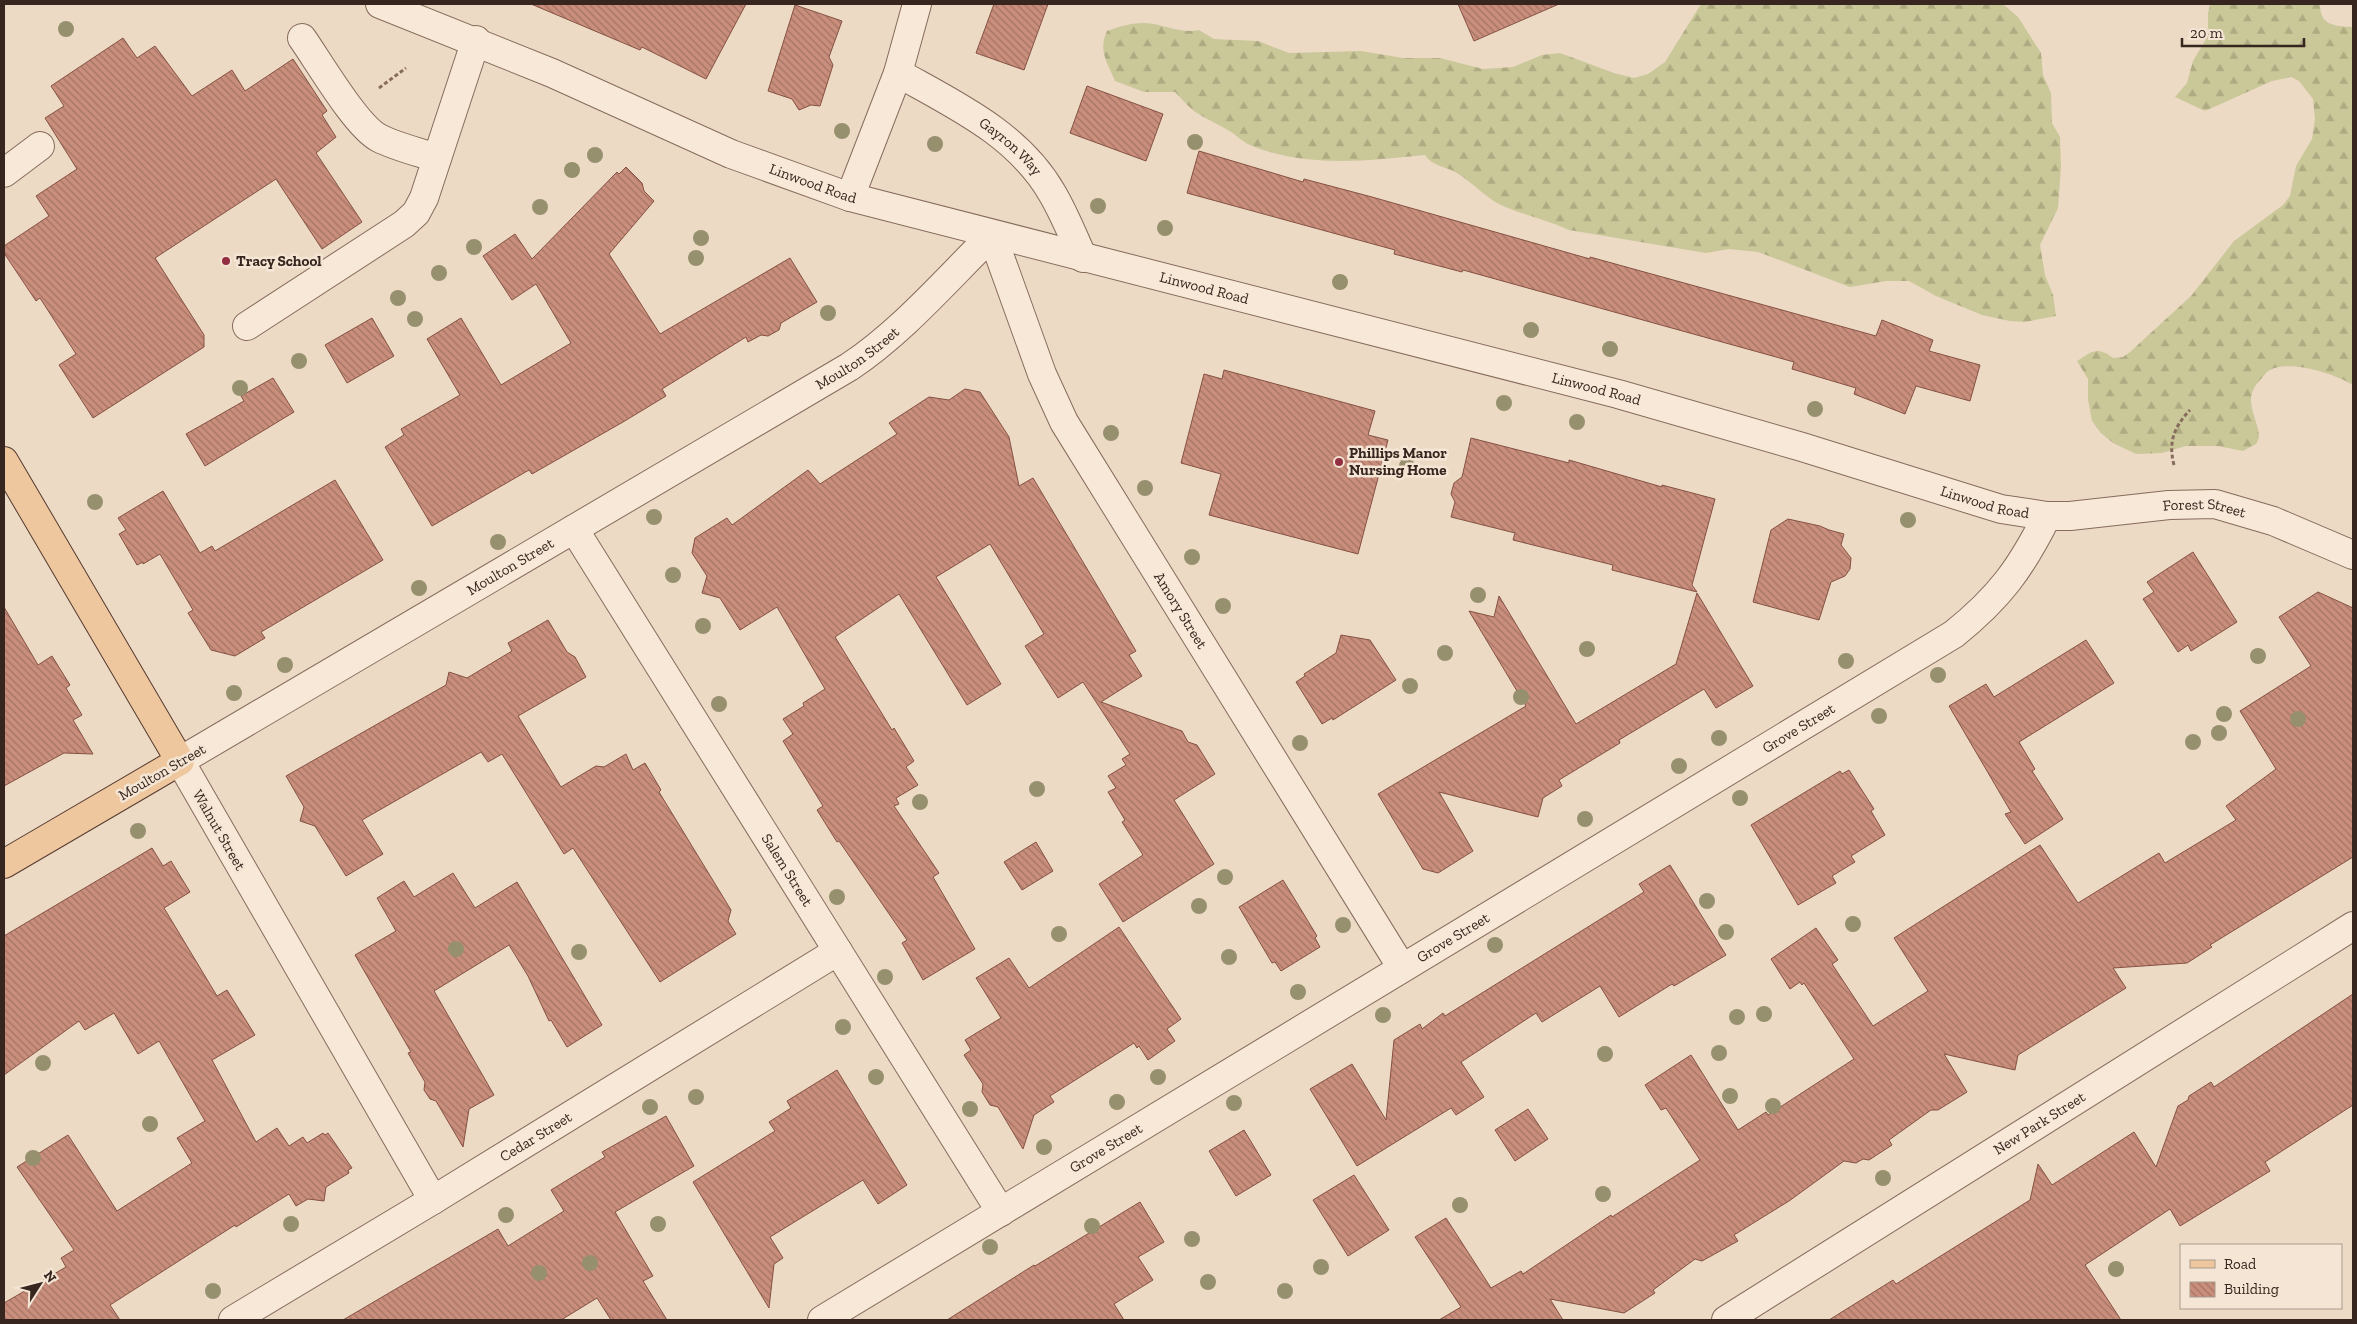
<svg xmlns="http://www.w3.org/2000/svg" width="2357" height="1324" font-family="'Zilla Slab',serif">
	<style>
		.forest { fill: url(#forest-firs) }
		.building { fill: url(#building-back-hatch); stroke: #855142 }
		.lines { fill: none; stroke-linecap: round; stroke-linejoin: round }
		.minor-casing { stroke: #876b5c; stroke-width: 30 }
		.major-casing { stroke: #553a30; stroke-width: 30 }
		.path { stroke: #876b5c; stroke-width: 3; stroke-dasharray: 4 2.5; stroke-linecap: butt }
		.minor { stroke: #f7e8d8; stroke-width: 28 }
		.major { stroke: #eec79e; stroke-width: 28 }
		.tree { fill: #96906e }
		.poi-dot { fill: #932e41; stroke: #f4e5d4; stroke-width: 2 }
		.labels { text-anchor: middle; stroke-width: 5; stroke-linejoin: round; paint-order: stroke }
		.street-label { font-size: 15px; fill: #37261f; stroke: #f4e5d4 }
		.poi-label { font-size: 15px; font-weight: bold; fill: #37261f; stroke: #f4e5d4; text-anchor: start }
	</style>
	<defs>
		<pattern id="forest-firs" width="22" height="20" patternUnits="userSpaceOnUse" patternTransform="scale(1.25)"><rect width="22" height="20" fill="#cac799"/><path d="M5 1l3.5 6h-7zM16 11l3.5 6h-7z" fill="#aeab83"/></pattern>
		<pattern id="building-back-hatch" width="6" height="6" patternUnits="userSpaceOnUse" patternTransform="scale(1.25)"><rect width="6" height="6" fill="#c98e7c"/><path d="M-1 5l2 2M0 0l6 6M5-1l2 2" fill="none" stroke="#a47465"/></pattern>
	</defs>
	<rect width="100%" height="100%" fill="#ecdac5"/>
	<g class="forest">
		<path d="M1701 4H2003L2018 17 2041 53 2043 75 2051 93 2052 123 2060 137 2061 167 2058 208 2040 245 2045 275 2053 295 2056 316 2024 322 2010 321 1982 315 1936 296 1909 281H1886L1850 287 1758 252 1729 249 1706 253 1569 230C1549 221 1528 216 1508 208 1488 201 1475 184 1457 173 1446 166 1433 167 1425 155 1367 161 1305 168 1250 145 1243 142 1237 136 1231 132 1220 125 1208 120 1197 113 1189 108 1182 99 1175 92H1144L1115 81C1107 62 1098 51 1107 31 1120 26 1131 23 1145 23 1164 24 1180 34 1199 30L1214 39 1258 41 1289 53 1361 51 1403 58H1440L1483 69 1513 67 1542 55 1560 53 1614 73 1634 78 1648 74 1665 62Z"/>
		<path d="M2210 4H2320C2320 26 2335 26 2353 27V385C2336 374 2287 358 2268 371 2265 374 2263 377 2260 380 2255 385 2251 392 2251 400 2251 413 2259 425 2259 438L2256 444 2243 451 2218 446H2186L2162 453 2136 454 2113 443 2101 433 2092 421 2088 400V379L2077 361C2093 351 2097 346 2113 358L2123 357 2130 352 2191 296 2234 241 2283 205 2290 196 2296 166 2312 139 2315 119 2313 99 2299 81 2291 77 2272 81 2205 111 2175 97 2187 83 2193 61 2208 36V13Z"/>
	</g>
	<g class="building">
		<polygon points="531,4 746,4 706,79 642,47 640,50"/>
		<polygon points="994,4 1048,4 1024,70 976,53"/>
		<polygon points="1458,4 1559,4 1474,41"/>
		<polygon points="795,5 842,21 829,57 833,65 820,106 811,105 799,110 792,99 768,91"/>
		<polygon points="123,38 137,58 155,46 192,96 232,70 245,91 293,59 327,111 322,115 336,137 316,153 362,222 322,249 276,179 155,258 204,335 204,347 93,418 59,365 76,354 40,298 36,301 4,253 4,246 49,216 36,196 77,169 45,118 64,106 51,86"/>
		<polygon points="1087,86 1163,114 1146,161 1070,133"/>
		<polygon points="1199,151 1303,182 1304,179 1372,197 1590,259 1590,257 1876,336 1882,320 1933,340 1929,351 1980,365 1970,401 1916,386 1905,414 1854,394 1856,388 1792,369 1794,362 1463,270 1462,272 1394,254 1395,250 1187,193"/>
		<polygon points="626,167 642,183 644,191 654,201 609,254 660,334 790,258 817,302 781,323 779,330 768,336 761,335 748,342 746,337 662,389 666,396 623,422 532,474 529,470 432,526 385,447 404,435 401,429 460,395 427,339 461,318 501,385 571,343 536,284 512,300 483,256 515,234 532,259 617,172 619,174"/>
		<polygon points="372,318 394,356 347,383 325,345"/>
		<polygon points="1224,370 1375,411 1368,435 1388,440 1358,554 1209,515 1221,474 1181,463 1204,374 1222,379"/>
		<polygon points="273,378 294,412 205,466 186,434 244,401 241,396"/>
		<polygon points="965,389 980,392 1009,437 1019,486 1033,478 1136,651 1129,655 1142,676 1101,702 1182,731 1188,742 1197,745 1215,774 1174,800 1214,864 1123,922 1099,884 1143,855 1122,822 1125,820 1108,792 1116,788 1108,776 1126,765 1122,759 1130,754 1083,682 1058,698 1025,646 1044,634 990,544 936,577 1001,684 967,705 899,594 835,637 892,730 894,728 914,761 906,767 918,785 896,798 899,804 894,806 939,873 933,877 975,949 923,980 902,943 907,940 839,841 837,842 817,810 823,806 783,741 793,734 783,719 804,706 803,703 825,689 777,607 740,630 720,598 702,593 707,576 692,553 695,538 727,518 732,525 808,470 820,484 897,434 889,423 929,397 949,400"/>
		<polygon points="1471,438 1569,463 1569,460 1662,487 1662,485 1715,499 1692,585 1697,592 1612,570 1613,565 1513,540 1515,533 1451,517 1455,502 1451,494 1454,483 1462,477"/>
		<polygon points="335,480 383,560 261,632 265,638 235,656 211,650 188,613 193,610 160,554 143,564 143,562 137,565 119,534 126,530 118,518 163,491 200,553 212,546 215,551"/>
		<polygon points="1788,519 1820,526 1829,530 1844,534 1841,545 1851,558 1850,569 1845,576 1831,582 1819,620 1753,602 1771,530"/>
		<polygon points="2193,552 2237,622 2191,651 2188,645 2178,652 2143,599 2154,592 2147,582"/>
		<polygon points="2318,592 2353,608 2353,857 2210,945 2212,947 2187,963 2113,968 2126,988 2018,1055 2015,1070 1944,1054 1967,1092 1938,1110 1931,1110 1889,1140 1892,1145 1869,1160 1863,1159 1856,1163 1844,1161 1789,1201 1734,1235 1738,1241 1702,1261 1695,1259 1653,1290 1655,1293 1624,1313 1550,1299 1563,1320 1439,1320 1461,1307 1415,1237 1446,1218 1491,1288 1521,1271 1523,1274 1611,1215 1612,1217 1700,1160 1666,1108 1661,1110 1645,1085 1691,1055 1738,1130 1766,1112 1768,1115 1854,1059 1804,983 1802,985 1800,982 1790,989 1771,959 1816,928 1838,960 1832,964 1873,1026 1928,991 1894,938 2040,845 2078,903 2159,853 2165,863 2236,820 2226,806 2276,769 2240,711 2311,666 2279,617"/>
		<polygon points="1697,593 1753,686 1716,708 1704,689 1619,740 1620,743 1559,780 1562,786 1543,798 1538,817 1439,792 1473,851 1438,873 1423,869 1378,794 1526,706 1469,611 1494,617 1499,596 1576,724 1676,664"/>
		<polygon points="4,607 38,665 52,656 70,685 66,688 82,715 73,720 93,754 64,753 4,786"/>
		<polygon points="548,620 567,652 575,657 586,677 518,716 561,787 596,766 604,767 626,754 633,770 645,763 661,790 659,792 731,910 728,921 736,934 660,982 573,848 564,854 502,754 488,762 481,752 362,820 383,854 346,876 315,826 300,821 304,807 286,776 446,685 449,672 467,678 512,651 508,643"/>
		<polygon points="1341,635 1370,640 1396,680 1333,720 1332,718 1322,724 1296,682 1305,676 1304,674 1336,653"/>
		<polygon points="2086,640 2114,683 2019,742 2035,769 2032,771 2063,819 2025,844 2005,814 2011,812 1949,706 1986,684 1994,697"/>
		<polygon points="1849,770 1874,809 1871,811 1885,835 1851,856 1855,862 1832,876 1836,883 1798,905 1751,825 1840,771 1842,774"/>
		<polygon points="1036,842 1053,871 1022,890 1004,862"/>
		<polygon points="152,848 163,866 171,861 190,892 164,908 217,996 227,990 255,1035 212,1060 256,1142 277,1128 289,1146 303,1137 307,1143 323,1133 325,1135 328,1133 352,1168 348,1170 349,1173 326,1187 324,1201 308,1199 296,1206 289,1194 236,1227 235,1225 110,1305 120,1320 4,1320 4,1303 66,1267 61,1258 74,1250 17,1167 68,1135 117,1211 192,1163 177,1138 205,1121 159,1041 138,1054 114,1013 85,1030 79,1021 4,1075 4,936"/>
		<polygon points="1670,865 1726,955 1674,986 1672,984 1619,1017 1600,986 1542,1022 1536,1013 1461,1062 1484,1097 1456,1115 1451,1108 1357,1166 1310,1089 1352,1064 1386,1120 1394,1040 1420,1024 1422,1029 1443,1013 1445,1016 1644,892 1639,884"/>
		<polygon points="453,873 475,908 517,882 602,1025 567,1047 551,1020 549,1021 528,976 509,945 434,991 494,1095 469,1109 463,1147 436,1101 430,1099 424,1090 425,1082 408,1053 411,1052 355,955 396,931 377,898 404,881 414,897"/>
		<polygon points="1283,880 1317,936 1315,938 1320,947 1281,971 1275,962 1272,963 1239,907"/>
		<polygon points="1119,927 1181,1019 1167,1029 1175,1041 1148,1060 1139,1046 1137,1048 1134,1043 1050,1096 1054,1102 1034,1115 1023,1149 998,1107 990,1105 982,1092 983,1084 964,1055 971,1050 965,1040 1001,1018 976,978 1009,958 1029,988"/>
		<polygon points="2353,994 2353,1105 2265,1162 2270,1171 2180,1226 2170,1209 2085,1265 2121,1320 1829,1320 1893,1280 1896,1284 2030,1200 2038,1164 2052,1185 2134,1132 2156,1167 2178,1106 2188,1100 2189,1096 2211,1082 2214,1087"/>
		<polygon points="837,1070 907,1185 878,1204 863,1180 770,1237 783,1258 774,1264 769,1308 693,1182 775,1131 769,1122 791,1108 787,1101"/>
		<polygon points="1528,1109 1548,1139 1515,1161 1495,1130"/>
		<polygon points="666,1116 694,1166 615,1212 653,1276 643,1281 667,1320 611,1320 597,1298 561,1320 343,1320 498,1229 508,1246 564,1211 551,1190 605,1157 602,1152"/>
		<polygon points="1244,1130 1271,1175 1236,1196 1209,1151"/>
		<polygon points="1354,1175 1389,1230 1348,1256 1313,1200"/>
		<polygon points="1140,1202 1164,1242 1138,1257 1153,1280 1114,1304 1124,1320 947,1320 1034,1265 1035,1266"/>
	</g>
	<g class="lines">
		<defs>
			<g id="minor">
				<path id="s1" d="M380 4 552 73 731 154 850 197 1618 394 1802 447 2001 509 2047 516H2070L2169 505 2215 504 2273 521 2353 555"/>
				<path d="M302 38C319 62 356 126 379 138 397 147 418 152 437 158"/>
				<path id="s2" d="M898 73C955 105 1018 134 1052 193 1064 213 1073 236 1083 258"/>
				<polyline points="4,173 40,146"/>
				<polyline points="850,197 898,73 917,4"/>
				<polyline points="247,326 404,224 416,213 424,198 476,40"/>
				<path id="s3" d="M574 529 1001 1212"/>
				<path id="s4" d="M433 1200 180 761 849 367C903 331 947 279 992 235L1042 374 1064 422 1402 968"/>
				<path id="s5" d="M233 1320 433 1200 838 951"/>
				<path id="s6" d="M822 1320 1954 634C2000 597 2021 568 2047 516"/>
				<path id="s7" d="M1726 1320 2353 926"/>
			</g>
			<polyline id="major" points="4,461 180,761 4,864"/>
		</defs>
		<use href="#minor" class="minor-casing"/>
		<use href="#major" class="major-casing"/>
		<g class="path">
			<polyline points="379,88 406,68"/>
			<path d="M2174 465C2168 442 2174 427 2190 410"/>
		</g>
		<use href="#minor" class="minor"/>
		<use href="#major" class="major"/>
	</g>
	<g class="tree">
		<circle cx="66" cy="29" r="8"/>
		<circle cx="842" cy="131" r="8"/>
		<circle cx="1195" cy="142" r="8"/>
		<circle cx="935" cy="144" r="8"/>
		<circle cx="595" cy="155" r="8"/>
		<circle cx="572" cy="170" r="8"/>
		<circle cx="1098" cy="206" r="8"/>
		<circle cx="540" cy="207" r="8"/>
		<circle cx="1165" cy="228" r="8"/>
		<circle cx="701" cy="238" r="8"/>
		<circle cx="474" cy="247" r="8"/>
		<circle cx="696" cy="258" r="8"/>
		<circle cx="439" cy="273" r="8"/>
		<circle cx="1340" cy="282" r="8"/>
		<circle cx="398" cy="298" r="8"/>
		<circle cx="828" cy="313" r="8"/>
		<circle cx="415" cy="319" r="8"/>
		<circle cx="1531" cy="330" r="8"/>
		<circle cx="1610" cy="349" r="8"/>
		<circle cx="299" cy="361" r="8"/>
		<circle cx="240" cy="388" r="8"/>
		<circle cx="1504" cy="403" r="8"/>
		<circle cx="1815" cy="409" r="8"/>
		<circle cx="1577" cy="422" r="8"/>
		<circle cx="1111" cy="433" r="8"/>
		<circle cx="1407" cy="466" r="8"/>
		<circle cx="1145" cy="488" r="8"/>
		<circle cx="95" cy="502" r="8"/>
		<circle cx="654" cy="517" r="8"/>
		<circle cx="1908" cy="520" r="8"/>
		<circle cx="498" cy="542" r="8"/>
		<circle cx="1192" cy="557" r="8"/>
		<circle cx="673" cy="575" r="8"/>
		<circle cx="419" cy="588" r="8"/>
		<circle cx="1478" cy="595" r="8"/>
		<circle cx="1223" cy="606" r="8"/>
		<circle cx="703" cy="626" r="8"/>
		<circle cx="1587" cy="649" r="8"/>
		<circle cx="1445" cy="653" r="8"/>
		<circle cx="2258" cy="656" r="8"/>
		<circle cx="1846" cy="661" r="8"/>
		<circle cx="285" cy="665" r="8"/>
		<circle cx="1938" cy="675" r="8"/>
		<circle cx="1410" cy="686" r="8"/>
		<circle cx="234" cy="693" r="8"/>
		<circle cx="1521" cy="697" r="8"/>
		<circle cx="719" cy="704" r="8"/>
		<circle cx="2224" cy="714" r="8"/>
		<circle cx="1879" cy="716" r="8"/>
		<circle cx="2298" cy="719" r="8"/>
		<circle cx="2219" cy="733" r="8"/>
		<circle cx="1719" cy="738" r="8"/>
		<circle cx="2193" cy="742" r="8"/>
		<circle cx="1300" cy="743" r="8"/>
		<circle cx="1679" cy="766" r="8"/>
		<circle cx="1037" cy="789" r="8"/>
		<circle cx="1740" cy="798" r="8"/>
		<circle cx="920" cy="802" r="8"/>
		<circle cx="1585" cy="819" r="8"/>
		<circle cx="138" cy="831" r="8"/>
		<circle cx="1225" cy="877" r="8"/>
		<circle cx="837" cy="897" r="8"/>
		<circle cx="1707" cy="901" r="8"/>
		<circle cx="1199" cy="906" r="8"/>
		<circle cx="1853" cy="924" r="8"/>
		<circle cx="1343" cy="925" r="8"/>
		<circle cx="1726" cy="932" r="8"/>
		<circle cx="1059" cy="934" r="8"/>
		<circle cx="1495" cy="945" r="8"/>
		<circle cx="456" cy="949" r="8"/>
		<circle cx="579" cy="952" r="8"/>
		<circle cx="1229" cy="957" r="8"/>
		<circle cx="885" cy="977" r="8"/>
		<circle cx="1298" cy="992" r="8"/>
		<circle cx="1764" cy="1014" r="8"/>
		<circle cx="1383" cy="1015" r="8"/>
		<circle cx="1737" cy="1017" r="8"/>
		<circle cx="843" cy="1027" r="8"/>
		<circle cx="1719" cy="1053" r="8"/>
		<circle cx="1605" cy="1054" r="8"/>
		<circle cx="43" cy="1063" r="8"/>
		<circle cx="876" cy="1077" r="8"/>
		<circle cx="1158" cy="1077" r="8"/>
		<circle cx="1730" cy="1096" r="8"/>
		<circle cx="696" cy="1097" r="8"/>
		<circle cx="1117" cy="1102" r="8"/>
		<circle cx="1234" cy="1103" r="8"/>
		<circle cx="1773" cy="1106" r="8"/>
		<circle cx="650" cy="1107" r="8"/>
		<circle cx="970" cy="1109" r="8"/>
		<circle cx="150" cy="1124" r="8"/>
		<circle cx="1044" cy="1147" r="8"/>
		<circle cx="33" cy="1158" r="8"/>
		<circle cx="1883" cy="1178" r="8"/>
		<circle cx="1603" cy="1194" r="8"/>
		<circle cx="1460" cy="1205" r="8"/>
		<circle cx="506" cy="1215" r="8"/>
		<circle cx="291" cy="1224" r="8"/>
		<circle cx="658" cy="1224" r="8"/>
		<circle cx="1092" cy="1226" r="8"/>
		<circle cx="1192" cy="1239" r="8"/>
		<circle cx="990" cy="1247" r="8"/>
		<circle cx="590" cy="1263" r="8"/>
		<circle cx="1321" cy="1267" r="8"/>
		<circle cx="2116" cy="1269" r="8"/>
		<circle cx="539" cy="1273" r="8"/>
		<circle cx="1208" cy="1282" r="8"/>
		<circle cx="213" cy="1291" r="8"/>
		<circle cx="1285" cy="1291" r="8"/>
	</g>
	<g class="poi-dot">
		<circle cx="226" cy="261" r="5"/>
		<circle cx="1339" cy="462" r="5"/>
	</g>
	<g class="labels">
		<g class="street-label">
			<text dy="5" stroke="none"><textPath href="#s2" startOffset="135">Gayron Way</textPath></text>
			<text dy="5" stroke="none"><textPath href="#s1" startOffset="469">Linwood Road</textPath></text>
			<text dy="5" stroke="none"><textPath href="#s1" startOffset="874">Linwood Road</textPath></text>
			<text dy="5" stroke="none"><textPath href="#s4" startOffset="1295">Moulton Street</textPath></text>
			<text dy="5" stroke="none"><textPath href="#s1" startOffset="1279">Linwood Road</textPath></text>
			<text dy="5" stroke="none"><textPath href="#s1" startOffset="1684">Linwood Road</textPath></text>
			<text dy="5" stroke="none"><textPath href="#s1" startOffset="1906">Forest Street</textPath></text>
			<text dy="5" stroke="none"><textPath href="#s4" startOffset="890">Moulton Street</textPath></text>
			<text dy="5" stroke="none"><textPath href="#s4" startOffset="1900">Amory Street</textPath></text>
			<text dy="5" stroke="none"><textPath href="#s6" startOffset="1142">Grove Street</textPath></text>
			<text transform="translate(162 772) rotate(-30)" y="5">Moulton Street</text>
			<text transform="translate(219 830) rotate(60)" y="5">Walnut Street</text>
			<text dy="5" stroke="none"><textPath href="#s3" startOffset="402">Salem Street</textPath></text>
			<text dy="5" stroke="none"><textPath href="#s6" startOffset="738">Grove Street</textPath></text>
			<text dy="5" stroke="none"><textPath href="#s7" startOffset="370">New Park Street</textPath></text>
			<text dy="5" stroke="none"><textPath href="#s5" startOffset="354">Cedar Street</textPath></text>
			<text dy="5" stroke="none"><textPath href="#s6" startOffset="332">Grove Street</textPath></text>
		</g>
		<g class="poi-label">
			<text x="236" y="266">Tracy School</text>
			<text x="1349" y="458">Phillips Manor<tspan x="1349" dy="17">Nursing Home</tspan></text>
		</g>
	</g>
	<rect width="2357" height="1324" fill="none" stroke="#37261f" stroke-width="10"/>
	<rect x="2180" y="1244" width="162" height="65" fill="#f4e5d4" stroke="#a8998c"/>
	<rect x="2190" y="1260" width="25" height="8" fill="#eec79e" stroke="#a8998c"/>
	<text x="2224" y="1269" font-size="15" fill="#37261f">Road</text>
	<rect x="2190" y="1282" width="25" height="15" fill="url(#building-back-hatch)" stroke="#a8998c"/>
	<text x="2224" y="1294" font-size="15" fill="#37261f">Building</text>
	<g transform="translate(40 1284) rotate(54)" stroke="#f4e5d4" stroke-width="4" paint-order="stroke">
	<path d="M0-4L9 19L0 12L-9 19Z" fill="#37261f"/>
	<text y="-8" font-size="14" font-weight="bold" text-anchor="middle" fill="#37261f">N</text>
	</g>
	<path d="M2182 38v8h122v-8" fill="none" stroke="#37261f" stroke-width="2.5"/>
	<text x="2190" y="38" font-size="15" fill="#37261f" stroke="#f4e5d4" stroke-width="4" paint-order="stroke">20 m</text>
</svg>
